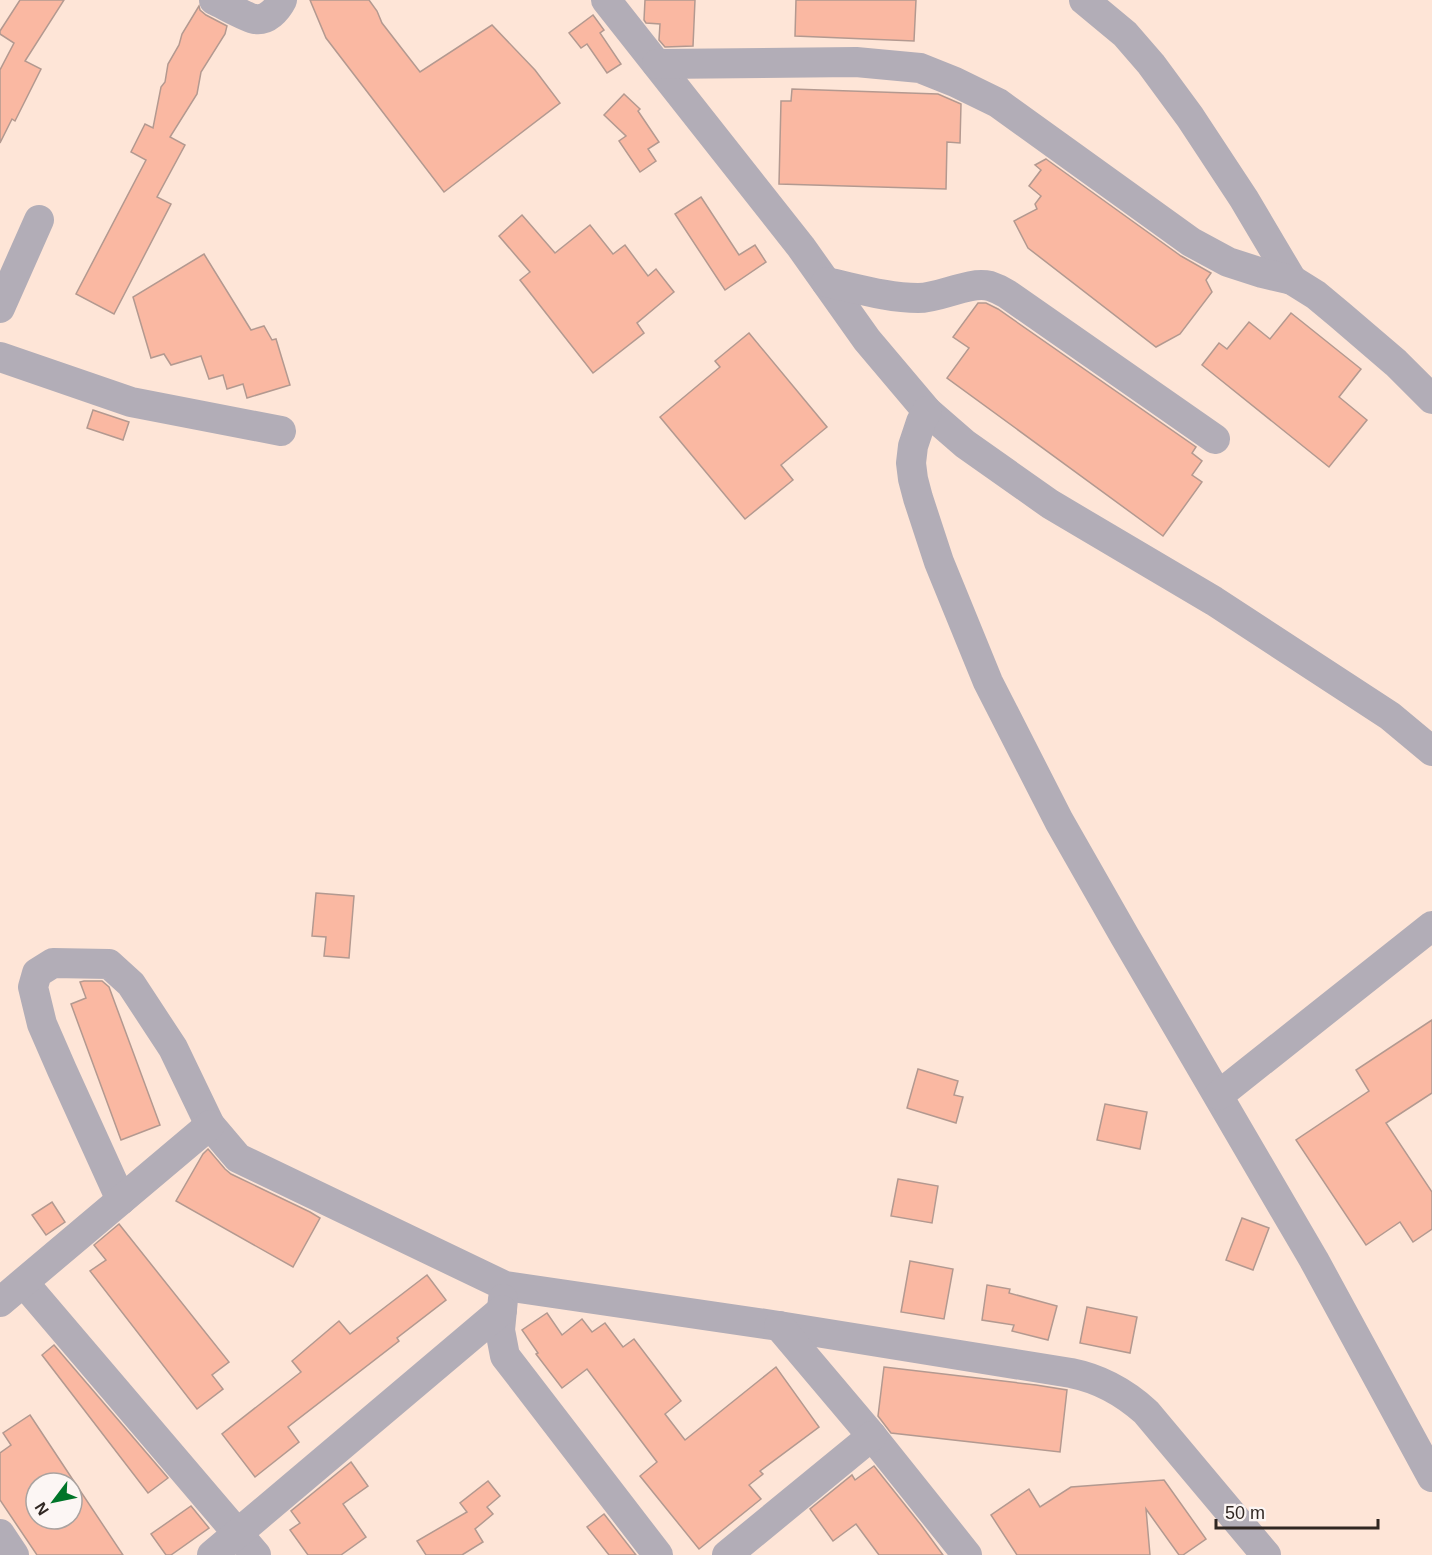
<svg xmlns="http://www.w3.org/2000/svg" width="1432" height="1555" font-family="Arial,sans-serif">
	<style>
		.building { fill: #fab8a2; stroke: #b39990; stroke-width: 1.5; fill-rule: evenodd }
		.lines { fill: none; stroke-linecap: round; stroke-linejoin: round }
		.minor { stroke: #b2adb7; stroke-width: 30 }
	</style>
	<rect width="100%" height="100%" fill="#fee5d7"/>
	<g class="building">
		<polygon points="20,0 64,0 25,61 41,69 15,121 12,119 0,143 0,70 14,43 0,34 0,31"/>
		<polygon points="310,0 369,0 377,11 382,23 420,72 492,25 535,70 560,103 444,192 326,38"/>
		<polygon points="645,0 695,0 693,46 665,47 659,40 660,24 646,23 644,20"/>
		<polygon points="796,0 916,0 914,41 795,36"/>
		<polygon points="199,6 200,10 206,15 227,26 225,34 201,72 197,94 170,137 185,145 157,197 171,204 114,314 76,294 146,160 131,152 145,124 153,128 161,87 165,82 168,64 179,45 182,34"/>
		<polygon points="593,15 604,30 600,33 621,64 607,73 587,44 581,48 569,33"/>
		<polygon points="792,89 938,94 961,104 960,143 947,142 946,189 779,184 781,101 791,101"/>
		<polygon points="624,94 640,109 638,111 659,142 648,149 656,161 640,172 619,141 626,136 604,115"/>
		<polygon points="1046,159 1181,256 1211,273 1206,280 1212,292 1180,334 1156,347 1028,248 1014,221 1037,209 1035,204 1041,196 1029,186 1041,170 1035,165"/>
		<polygon points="701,197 739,255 755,245 766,262 725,290 675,214"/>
		<polygon points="522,215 555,253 590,225 613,254 625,245 648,276 656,269 674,292 637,323 644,333 593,373 520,280 530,272 499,236"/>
		<polygon points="204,254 251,330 264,326 272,340 276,339 290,385 247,398 243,384 227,389 223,375 209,379 201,356 171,365 164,354 151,358 133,297"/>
		<polygon points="978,303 986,303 998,309 1196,447 1192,453 1202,461 1192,475 1202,482 1163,536 947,378 969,348 953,337"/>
		<polygon points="1291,313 1361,369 1339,397 1367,420 1329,467 1202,365 1219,343 1227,349 1249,322 1270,339"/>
		<polygon points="749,333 827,427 781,465 793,480 745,519 660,417 720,367 715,361"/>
		<polygon points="93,410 129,422 123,440 87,428"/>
		<polygon points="316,893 354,896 349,958 324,956 326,937 312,936"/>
		<polygon points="84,981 102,981 109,987 160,1125 121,1140 71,1004 86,998 80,982"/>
		<polygon points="1432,1020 1432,1093 1386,1123 1432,1192 1432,1229 1413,1242 1400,1222 1366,1245 1296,1140 1369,1091 1356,1070"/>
		<polygon points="918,1069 958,1081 954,1095 963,1097 956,1123 907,1108"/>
		<polygon points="1105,1104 1147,1112 1140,1149 1097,1140"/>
		<polygon points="208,1149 225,1169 231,1174 310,1212 320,1218 293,1267 176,1201 203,1154"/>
		<polygon points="898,1179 938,1186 932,1223 891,1216"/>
		<polygon points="52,1202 65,1222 46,1235 32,1215"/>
		<polygon points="1242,1218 1269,1228 1253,1270 1226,1260"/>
		<polygon points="119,1224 229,1362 212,1375 223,1389 197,1409 90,1271 106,1260 94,1245"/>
		<polygon points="910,1261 953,1269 944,1319 901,1312"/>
		<polygon points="427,1275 446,1300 397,1338 399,1341 288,1427 299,1442 255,1477 222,1434 301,1372 292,1361 339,1321 350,1334"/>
		<polygon points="987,1285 1010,1289 1009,1293 1057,1306 1048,1340 1012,1331 1014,1325 982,1320"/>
		<polygon points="1087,1307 1137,1317 1130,1353 1080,1343"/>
		<polygon points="547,1313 562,1335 582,1319 592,1332 605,1323 623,1347 634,1339 681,1401 665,1414 685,1440 776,1367 819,1427 760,1471 763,1474 749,1485 761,1499 699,1549 640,1476 657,1462 587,1369 562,1388 536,1354 538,1353 522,1330"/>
		<polygon points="54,1345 168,1478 148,1493 42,1355"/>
		<polygon points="884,1367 1036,1385 1067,1390 1060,1452 891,1433 878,1416"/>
		<path d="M30 1415 75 1483 123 1555H37L0 1500V1453L11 1445 3 1433ZM36 1483H72V1519H36Z"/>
		<polygon points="351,1462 368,1486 343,1504 366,1537 341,1555 308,1555 290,1530 300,1523 291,1511"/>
		<polygon points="874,1466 921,1525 943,1555 879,1555 856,1524 833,1541 810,1509 852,1475 855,1480"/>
		<polygon points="1164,1480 1206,1539 1183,1555 1179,1555 1146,1509 1150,1555 1017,1555 991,1515 1029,1489 1040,1507 1071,1487"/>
		<polygon points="488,1481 500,1496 487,1507 493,1514 475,1529 483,1542 462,1555 426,1555 417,1541 467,1512 460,1503"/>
		<polygon points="191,1506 209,1528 171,1555 166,1555 151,1534"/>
		<polygon points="604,1514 636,1555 609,1555 587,1527"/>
	</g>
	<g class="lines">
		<g class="minor">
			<path d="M214 0C223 4 247 18 255 19 267 21 277 10 282 0"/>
			<polyline points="606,0 801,247 867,340 927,411 965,444 1050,504 1214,601 1390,716 1432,751"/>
			<polyline points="1084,0 1125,34 1151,64 1190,117 1244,199 1292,280"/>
			<polyline points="657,64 856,62 920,68 955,82 998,103 1191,242 1228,262 1262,273 1292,280 1316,295 1340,315 1396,363 1432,399"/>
			<path d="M826 282C855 288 888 298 918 298 941 298 968 281 990 286 996 288 1002 291 1007 294L1215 439"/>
			<polyline points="0,308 39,220"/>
			<polyline points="0,357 131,402 281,431"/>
			<polyline points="927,411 921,422 913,446 911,463 913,479 918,498 939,562 988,682 1059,821 1124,935 1314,1260 1432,1477"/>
			<polyline points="1219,1095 1432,926"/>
			<path d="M121 1200 62 1070 42 1024 33 987 37 973 53 963 109 964 131 984 173 1048 210 1125 238 1158 505 1286 779 1326 1071 1373C1101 1379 1124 1392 1146 1412L1266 1555"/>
			<polyline points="24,1283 256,1555"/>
			<polyline points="503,1299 500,1330 505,1356 658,1555"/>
			<polyline points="0,1302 210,1125"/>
			<polyline points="779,1326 872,1436 967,1555"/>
			<polyline points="0,1534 14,1555"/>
			<polyline points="212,1555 502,1310"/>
			<polyline points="727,1555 872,1436"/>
		</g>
	</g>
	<g transform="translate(54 1501) rotate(238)"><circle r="28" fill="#fcf6f4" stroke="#aaa3a0" stroke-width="1.5"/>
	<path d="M0-4.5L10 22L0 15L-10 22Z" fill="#007529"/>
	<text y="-9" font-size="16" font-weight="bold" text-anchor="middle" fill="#302722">N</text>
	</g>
	<path d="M1216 1519v9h162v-9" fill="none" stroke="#302722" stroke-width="3"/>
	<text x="1225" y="1519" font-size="18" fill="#302722" stroke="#fcf6f4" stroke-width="4.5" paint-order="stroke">50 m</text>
</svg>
